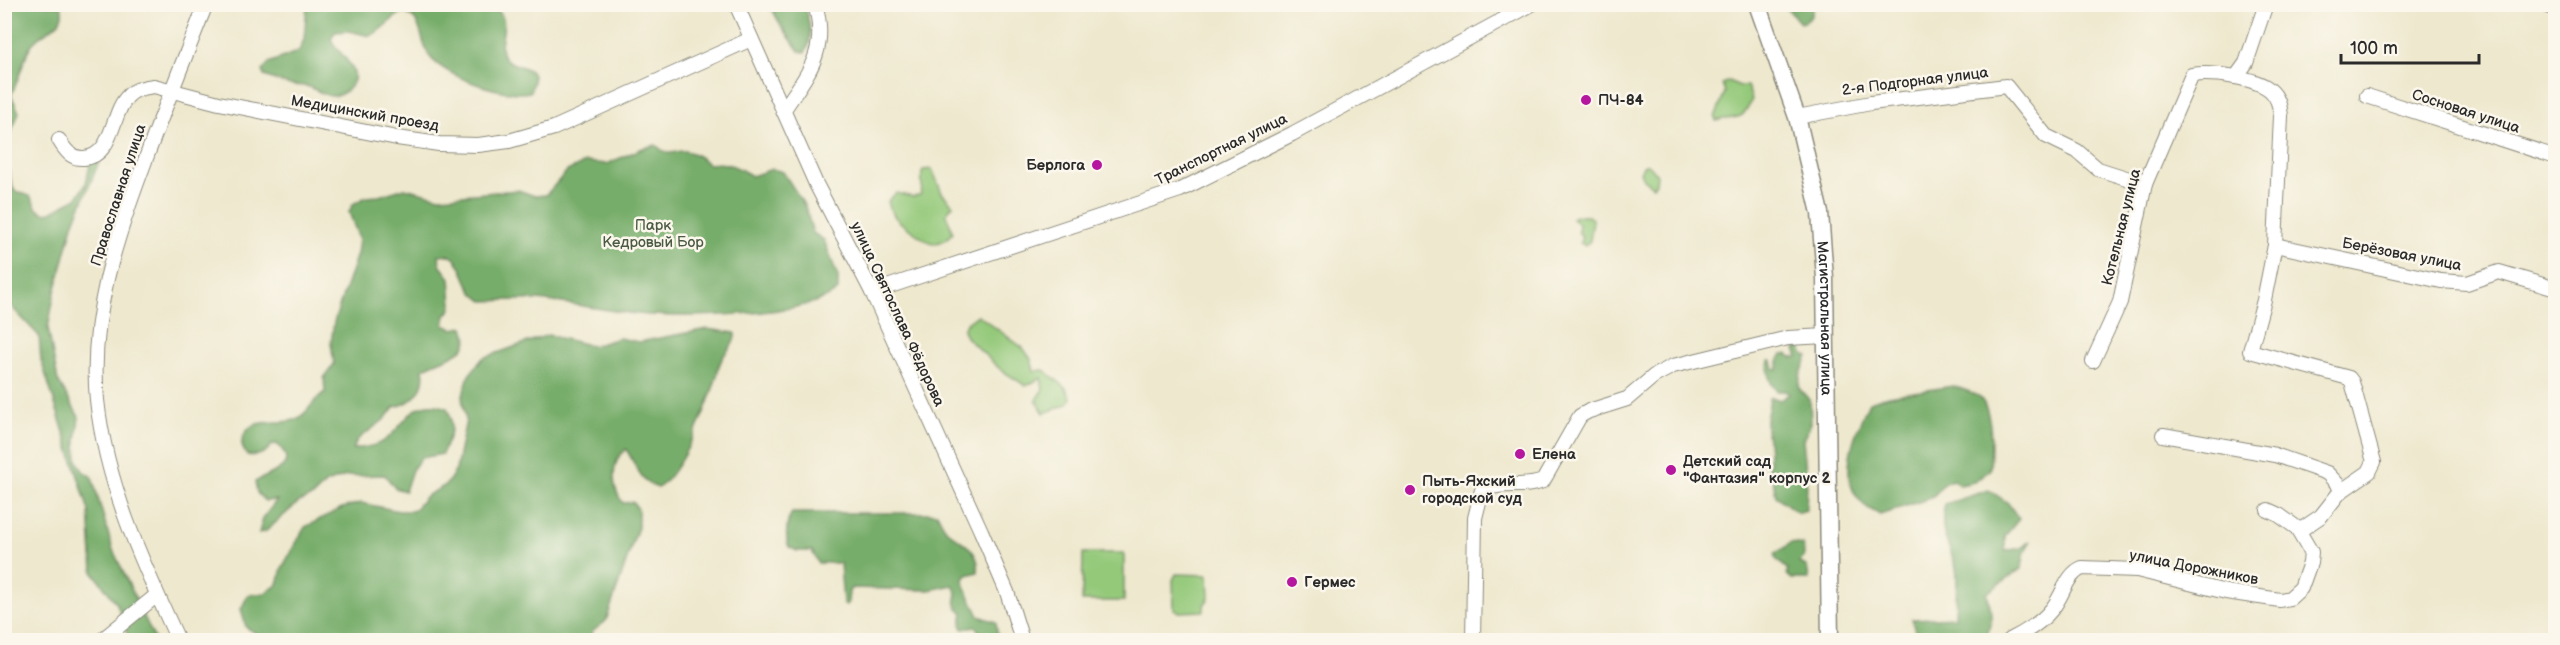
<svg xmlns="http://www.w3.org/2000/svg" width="2560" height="645" font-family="'Balsamiq Sans',sans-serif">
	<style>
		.green { fill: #94c97a; stroke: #607a52; stroke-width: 1.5 }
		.forest { fill: #77ad6a; stroke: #516c4a; stroke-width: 1.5 }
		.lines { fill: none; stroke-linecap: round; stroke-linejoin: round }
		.minor-casing { stroke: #8c8a7c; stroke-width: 16 }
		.major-casing { stroke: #8c8a7c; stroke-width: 19 }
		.minor { stroke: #fff; stroke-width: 14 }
		.major { stroke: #fff; stroke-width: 16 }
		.poi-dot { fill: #b5179e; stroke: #fbf7ec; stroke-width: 2 }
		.labels { text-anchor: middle; stroke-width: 5; stroke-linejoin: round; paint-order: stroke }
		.street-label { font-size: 15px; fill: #2b2b2b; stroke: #fbf7ec }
		.poi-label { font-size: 15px; font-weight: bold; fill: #2b2b2b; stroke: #fbf7ec; text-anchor: start }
		.park-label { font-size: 15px; fill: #4a5a43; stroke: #fbf7ec }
	</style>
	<rect width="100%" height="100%" fill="#fbf7ec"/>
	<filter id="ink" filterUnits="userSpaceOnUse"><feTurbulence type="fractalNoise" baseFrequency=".0167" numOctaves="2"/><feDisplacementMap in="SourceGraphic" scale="12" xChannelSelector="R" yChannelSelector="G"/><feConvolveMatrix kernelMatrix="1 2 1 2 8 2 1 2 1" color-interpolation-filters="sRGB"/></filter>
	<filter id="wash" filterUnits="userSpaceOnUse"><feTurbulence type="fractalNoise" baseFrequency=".008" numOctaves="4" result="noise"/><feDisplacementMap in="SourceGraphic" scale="24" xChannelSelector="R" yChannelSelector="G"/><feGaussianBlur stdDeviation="1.35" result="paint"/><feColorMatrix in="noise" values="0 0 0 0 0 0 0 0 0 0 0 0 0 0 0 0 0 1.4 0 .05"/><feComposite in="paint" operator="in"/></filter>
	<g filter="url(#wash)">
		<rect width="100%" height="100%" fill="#eee8ce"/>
		<g class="green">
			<path d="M1728 81 1740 86H1747L1752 99C1741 125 1738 114 1716 121L1715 117 1725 92 1722 84Z"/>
			<polygon points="1648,164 1657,175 1656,183 1653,186 1643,179 1640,172 1643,166"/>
			<path d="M932 169 942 193 953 205 946 214 953 233C937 248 931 245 915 233 901 223 892 219 888 201L896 193 913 197 920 195C925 186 919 178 923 170Z"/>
			<polygon points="1576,216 1588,216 1593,220 1590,241 1585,245 1580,243 1582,236 1578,232 1579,224 1572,218"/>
			<polygon points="978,315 1023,348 1031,359 1034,371 1044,370 1065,387 1071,398 1068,404 1044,413 1036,400 1043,389 1041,378 1026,386 1001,370 966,337 963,330 966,324"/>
			<polygon points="1083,553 1124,553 1124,601 1082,601"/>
			<polygon points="1176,574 1208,575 1209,598 1204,605 1204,611 1179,612 1174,609 1173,580"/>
		</g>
		<g class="forest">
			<path d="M5 4 61 5C68 26 45 29 33 43 24 53 20 80 11 95L19 112 11 133 5 138Z"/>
			<path d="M307 5H485C489 7 494 8 498 11 512 22 495 44 504 57 514 71 543 61 530 92 506 98 441 76 428 54 419 37 423 19 403 12 390 19 383 30 370 36L349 31 335 32 331 39C336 51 351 60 354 73 357 85 342 97 331 96 323 95 317 90 309 87 304 85 297 86 291 85 282 83 273 79 264 76L262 71 269 63 299 51 304 39Z"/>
			<path d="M770 5H805C808 20 815 38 805 52L799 51 780 24Z"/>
			<path d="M1784 5 1814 4V5C1812 15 1810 22 1800 23Z"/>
			<path d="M656 145C670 158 668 152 683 151 693 151 702 159 709 164 727 161 737 167 752 176L772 169 783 172 805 206 813 233 824 240 838 277V290C809 317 691 317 651 315 613 313 575 303 537 300 519 299 501 301 483 301 479 298 474 295 472 291 462 277 461 250 439 255L440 265 450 278 452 305 450 311 445 315 444 325 453 329 463 327C480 355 438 358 423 369 427 388 413 404 394 407L385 419 357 440 353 449C362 448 378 446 385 440 407 424 412 395 447 408 456 425 450 437 442 454L421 458 412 470 405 491 395 488 385 475 346 476 326 483 313 496 299 502 266 531 259 533 263 518 277 500 265 501 257 493 255 482C271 472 301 467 277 444L272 445C265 454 258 457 247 455 243 450 240 444 243 437 252 415 277 426 294 420 307 416 313 399 325 392L324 378 334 364 331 343 334 322 357 254 359 239 349 212 353 204 366 197 379 196 405 188 440 197 518 190 535 196 546 195 567 171 586 162 607 164 643 148Z"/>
			<polygon points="4,153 13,188 15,191 30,196 37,209 44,213 51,212 73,200 77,198 86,183 91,160 101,157 73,225 54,296 48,328 58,381 79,417 76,442 77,460 83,471 92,477 113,550 155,640 129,640 117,604 93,572 89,511 41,360 39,336 5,300"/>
			<path d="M707 329 735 333C736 346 725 350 721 361 718 366 718 373 716 379 707 408 682 471 658 488 639 481 636 465 626 449 610 462 611 487 623 503L633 502 638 509V527L606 621 592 632V640H266L246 627 241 609 248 595 266 593 278 584 282 568 305 527 342 508 361 503 399 511H413L426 496 446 485 456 470 466 420 462 398 469 375 483 358 548 335 593 346 619 338 639 342Z"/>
			<path d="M1801 346 1803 354 1808 356 1800 376 1799 388 1810 401 1811 423 1803 440 1807 481 1806 510 1798 513 1776 496 1772 475 1768 470C1771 453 1767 438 1766 421 1766 412 1771 406 1769 398L1772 397 1780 400 1789 394 1787 391H1777C1769 383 1767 372 1769 361H1772L1774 369 1778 370V361L1782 354H1787L1793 358 1798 357 1795 349Z"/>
			<path d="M1953 386C1961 389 1973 392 1979 397 1994 410 1991 452 1990 470L1974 482 1960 485 1953 480 1944 483 1933 497 1880 515C1875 512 1868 509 1864 505 1834 479 1856 430 1869 402L1888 396Z"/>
			<path d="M1989 490 2008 503 2019 519 2005 536V551L2021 548 2030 541 2024 555 2022 568 1987 593C1992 611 1994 625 1983 640H1925L1915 631 1912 619 1955 617C1955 602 1959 582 1956 568 1949 542 1938 534 1945 504Z"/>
			<path d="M792 513H937C940 519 943 526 947 530 961 543 981 549 978 572L967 575 964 579 965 587 979 616 996 622 998 636 994 640H985L976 627 963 629 961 624 963 613C955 606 954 604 957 594L953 585 929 590 852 588 849 591 848 602 846 605 843 603 840 563H818L812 551H797L789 547C785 539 786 521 792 513Z"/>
			<polygon points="1791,543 1803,545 1804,557 1799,562 1807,567 1809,579 1792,579 1786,574 1788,570 1775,558 1775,554"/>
		</g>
	</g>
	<g filter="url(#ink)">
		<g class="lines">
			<defs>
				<g id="minor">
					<polyline points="736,4 816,184 872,292 981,531 1007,592 1022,640"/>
					<polyline points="2543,4 2556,9"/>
					<polyline points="2236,77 2246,63 2266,4"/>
					<polyline points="2367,96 2556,157"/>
					<path d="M783 111C807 74 829 52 815 4"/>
					<polyline points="1797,117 1871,103 2006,86 2046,136 2077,151 2098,169 2145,184"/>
					<path d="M59 140C65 150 71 159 84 158 114 156 111 112 128 96 134 89 145 87 154 86L219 103 397 138 439 144 478 145 509 141 554 128 751 39"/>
					<polyline points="2275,245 2441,281 2467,283 2499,272 2556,289"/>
					<polyline points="872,292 1180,190 1292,134 1532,4"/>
					<path d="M2093 361 2120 302 2145 184 2192 75C2211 72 2255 77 2270 90 2278 97 2280 106 2281 116L2275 245 2264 300 2250 351 2349 378 2352 382 2374 462 2369 472 2340 492 2321 516 2299 531"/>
					<polyline points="2163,435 2275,455 2327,473 2343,490"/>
					<polyline points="102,640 157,595"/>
					<path d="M178 640C143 564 106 485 97 400 89 317 116 238 145 161 164 109 185 57 206 4"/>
					<path d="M1473 640 1475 518 1482 490C1501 481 1524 489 1543 481L1580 416 1589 411 1627 399 1654 376 1673 366 1788 338 1826 336"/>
					<path d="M2010 640C2026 632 2041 623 2052 609 2063 596 2066 575 2082 568L2137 570 2226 592 2280 600 2290 598 2301 588 2310 563 2311 552 2297 528 2279 515 2268 510"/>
				</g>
				<g id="major">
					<path id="s1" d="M1757 4 1797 117 1820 213 1825 278 1830 640"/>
				</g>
			</defs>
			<use href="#minor" class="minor-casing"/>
			<use href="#major" class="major-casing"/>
			<use href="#minor" class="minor"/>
			<use href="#major" class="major"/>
		</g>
	</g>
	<g class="poi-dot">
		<circle cx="1586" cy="100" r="6"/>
		<circle cx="1097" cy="165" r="6"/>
		<circle cx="1520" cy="454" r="6"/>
		<circle cx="1671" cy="470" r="6"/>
		<circle cx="1410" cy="490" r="6"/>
		<circle cx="1292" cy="582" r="6"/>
	</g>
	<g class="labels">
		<g class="street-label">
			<text transform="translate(1915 81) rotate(-7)" y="5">2-я Подгорная улица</text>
			<text transform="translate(2466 111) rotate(18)" y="5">Сосновая улица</text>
			<text transform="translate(365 113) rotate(10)" y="5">Медицинский проезд</text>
			<text transform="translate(1221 149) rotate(-26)" y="5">Транспортная улица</text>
			<text transform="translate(118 195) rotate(-72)" y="5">Православная улица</text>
			<text transform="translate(2121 227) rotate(-76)" y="5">Котельная улица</text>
			<text transform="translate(2402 254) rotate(11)" y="5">Берёзовая улица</text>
			<text transform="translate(898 314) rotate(65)" y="5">улица Святослава Фёдорова</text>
			<text dy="5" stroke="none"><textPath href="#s1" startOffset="324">Магистральная улица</textPath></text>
			<text transform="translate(2194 567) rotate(11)" y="5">улица Дорожников</text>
		</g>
		<g class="poi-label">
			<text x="1598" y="105">ПЧ-84</text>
			<text x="1085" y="170" text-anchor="end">Берлога</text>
			<text x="1532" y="459">Елена</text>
			<text x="1683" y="466">Детский сад<tspan x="1683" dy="17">"Фантазия" корпус 2</tspan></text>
			<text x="1422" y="486">Пыть-Яхский<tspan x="1422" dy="17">городской суд</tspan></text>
			<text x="1304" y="587">Гермес</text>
		</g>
		<g class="park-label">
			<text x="653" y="230">Парк<tspan x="653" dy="17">Кедровый Бор</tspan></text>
		</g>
	</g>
	<rect width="2560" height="645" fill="none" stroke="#fbf7ec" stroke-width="24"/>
	<path d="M2341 54v9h138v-9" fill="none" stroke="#2b2b2b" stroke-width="3"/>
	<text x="2350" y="54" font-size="18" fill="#2b2b2b" stroke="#fbf7ec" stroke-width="4.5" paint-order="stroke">100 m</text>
</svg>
